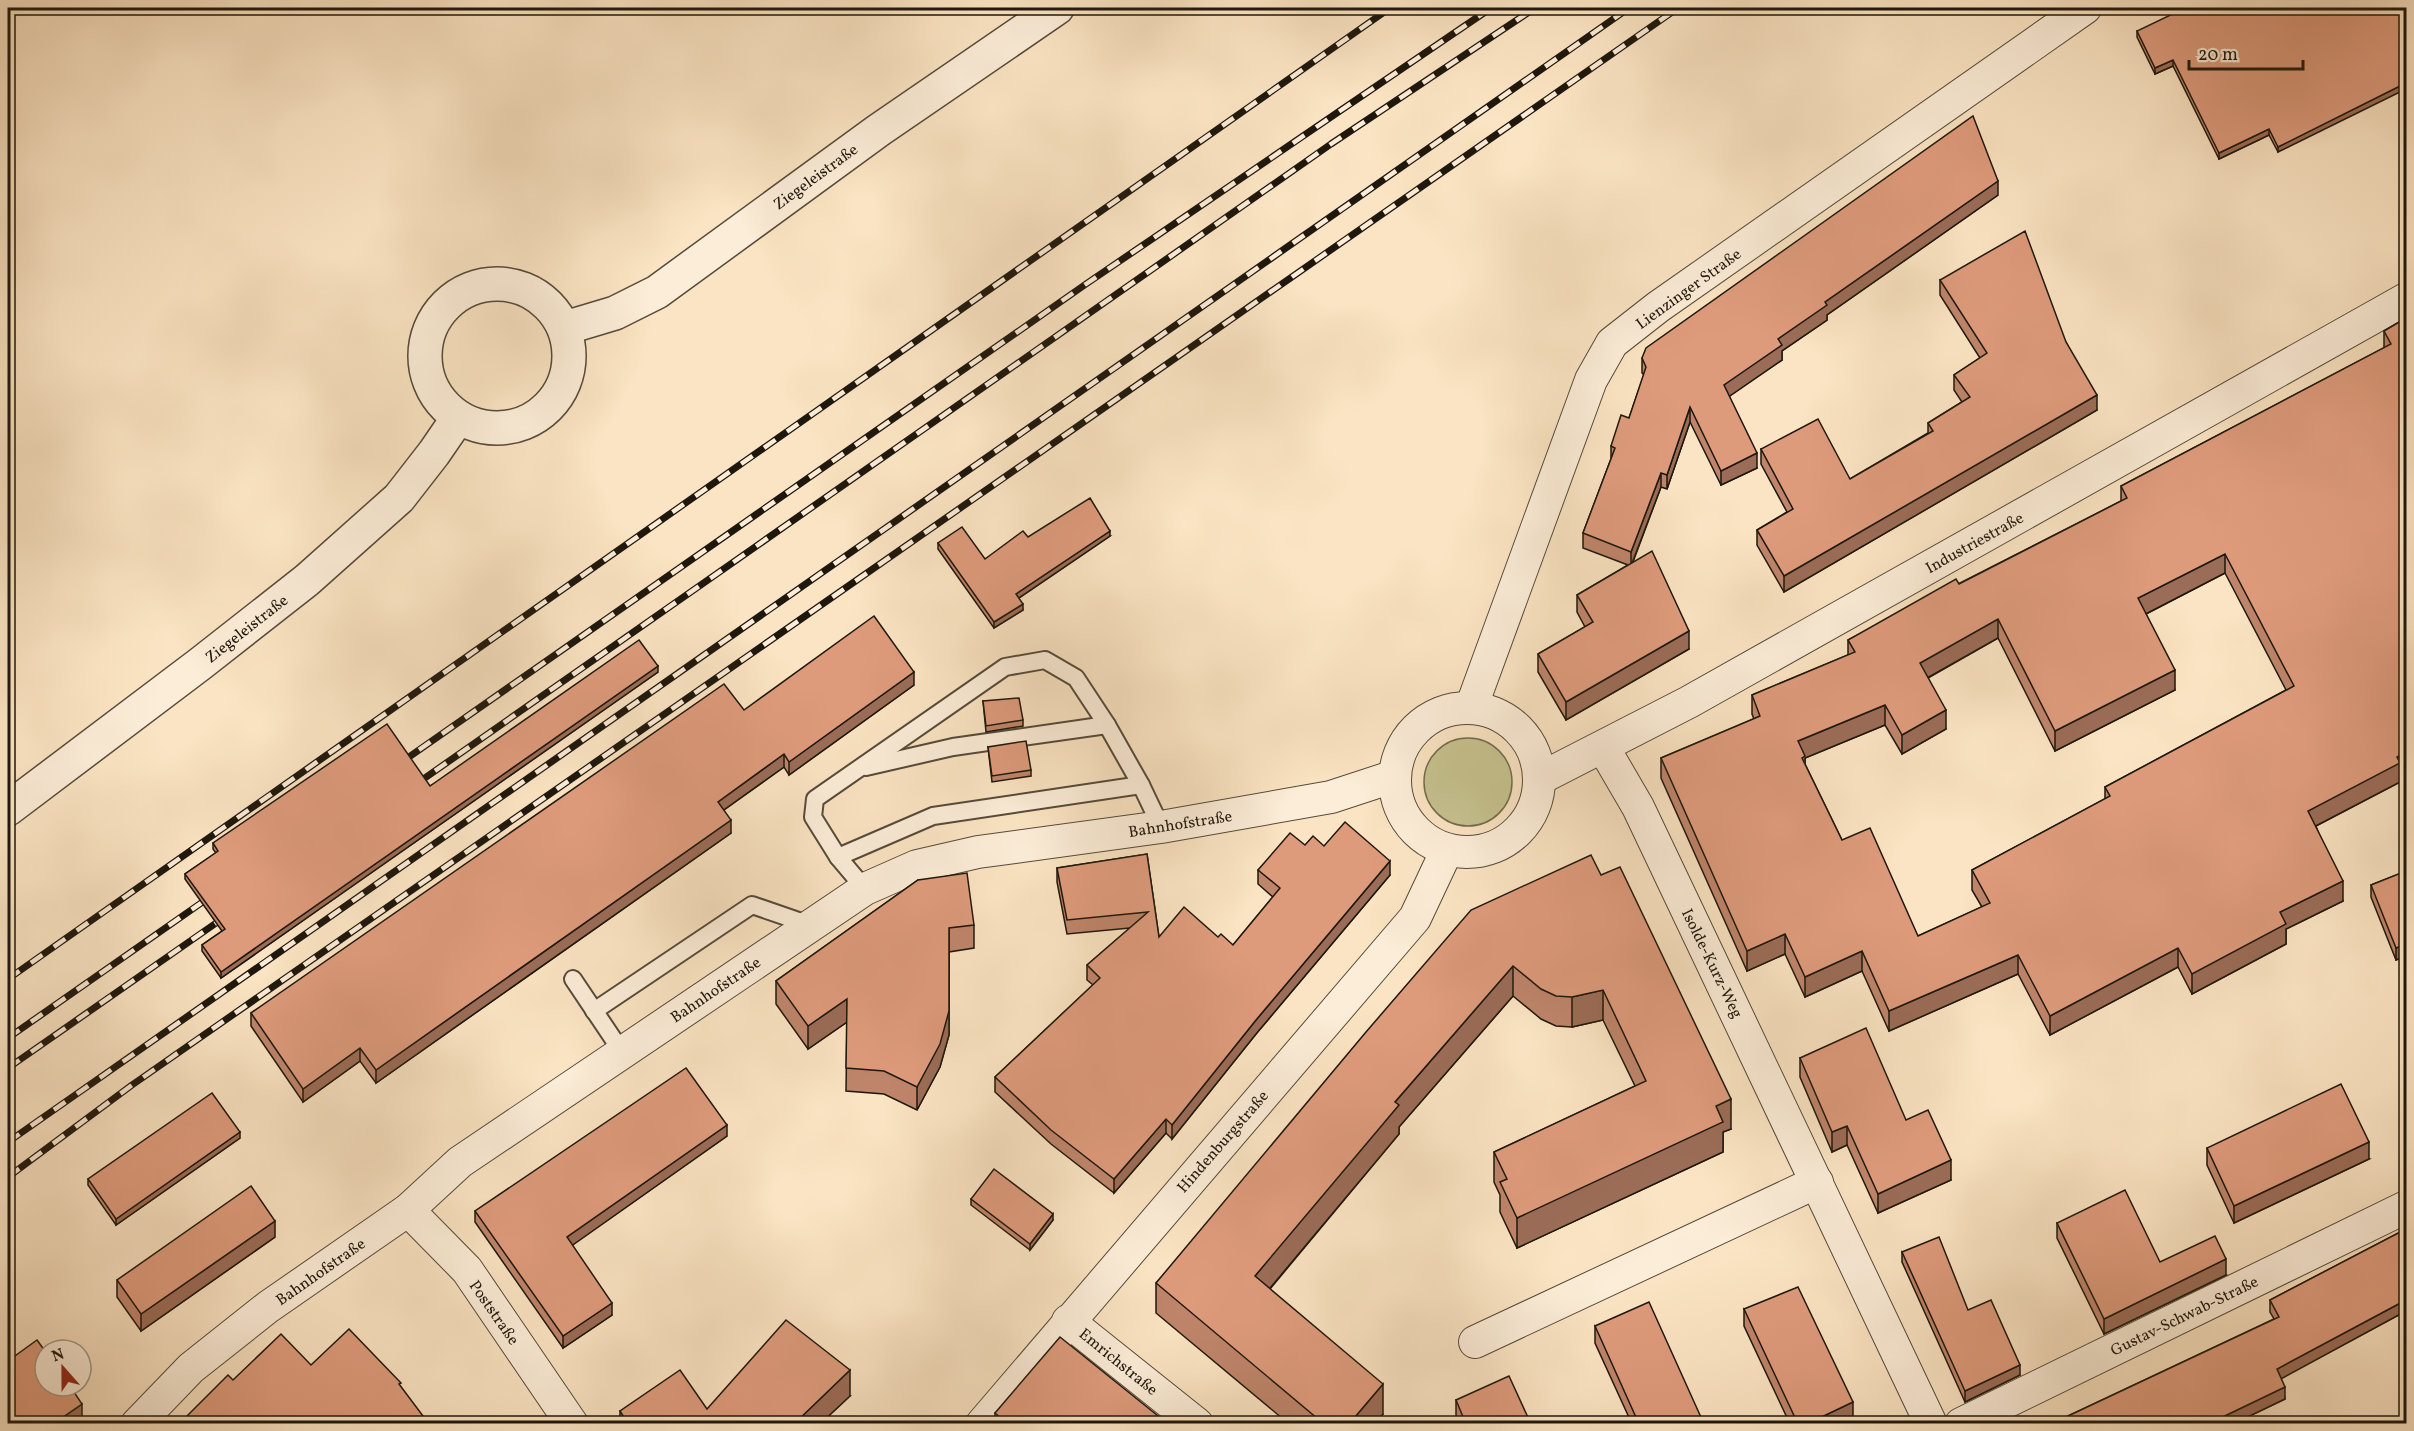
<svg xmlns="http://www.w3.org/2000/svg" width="2414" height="1431" font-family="Vollkorn,serif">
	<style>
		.green { fill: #c6c28f; stroke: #726c4e; stroke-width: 1.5 }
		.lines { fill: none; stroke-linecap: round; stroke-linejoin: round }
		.service-casing { stroke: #554a3a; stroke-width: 20 }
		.minor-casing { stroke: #554a3a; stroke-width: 34 }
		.tertiary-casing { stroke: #554a3a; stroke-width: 36 }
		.service { stroke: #fcedd8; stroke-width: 16 }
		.minor { stroke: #fcedd8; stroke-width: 32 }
		.tertiary { stroke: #fcedd8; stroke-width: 33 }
		.rail-casing { stroke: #1e170d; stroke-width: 7 }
		.rail { stroke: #fcedd8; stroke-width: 4.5; stroke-dasharray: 14; stroke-linecap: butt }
		.wall { fill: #bf856b; stroke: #1e170d; stroke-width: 1.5; fill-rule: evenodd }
		.shaded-wall { fill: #9b6c57; stroke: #1e170d; stroke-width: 1.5 }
		.building { fill: #de9b7c; stroke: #1e170d; stroke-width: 1.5; fill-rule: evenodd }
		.labels { text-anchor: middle; stroke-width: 4.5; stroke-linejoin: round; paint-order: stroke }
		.street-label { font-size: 16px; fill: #1e170d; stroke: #fcedd8 }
	</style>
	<rect width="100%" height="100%" fill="#fbe4c3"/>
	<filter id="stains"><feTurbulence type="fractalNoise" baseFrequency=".00333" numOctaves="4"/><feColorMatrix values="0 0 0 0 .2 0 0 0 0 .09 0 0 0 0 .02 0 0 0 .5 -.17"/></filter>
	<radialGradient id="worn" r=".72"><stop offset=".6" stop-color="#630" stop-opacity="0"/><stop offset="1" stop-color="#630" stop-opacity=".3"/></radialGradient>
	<circle class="green" cx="1468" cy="782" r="44"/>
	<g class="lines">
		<defs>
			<g id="service">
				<polyline points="866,767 953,747 1107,725"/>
				<polyline points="838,857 933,816 1141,785"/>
				<polyline points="865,889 838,857 813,817 815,799 1005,667 1045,660 1076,678 1107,725 1141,785 1161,827"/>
				<polyline points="573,979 622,1052"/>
				<polyline points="594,1011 752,905 810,925"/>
			</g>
			<g id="minor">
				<polyline points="1471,708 1591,380 1612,343 1658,307 2085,8"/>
				<circle cx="1467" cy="780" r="72"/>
				<polyline points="1603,747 1638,807 1931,1424"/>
				<polyline points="1539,779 1689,702 2406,299"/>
				<polyline points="408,1210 467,1270 572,1424"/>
				<polyline points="1068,1321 1197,1424"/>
				<polyline points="1475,1342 1817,1182"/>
				<polyline points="137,1424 191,1368 268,1307 408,1210 460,1162 865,889 917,866 978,852 1161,827 1331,797 1395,776"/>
				<polyline points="982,1424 1415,918 1447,850"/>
				<polyline points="1961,1424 2406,1207"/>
			</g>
			<g id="tertiary">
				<circle cx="497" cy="356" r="72"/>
				<polyline points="565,328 615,313 657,292 879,130 1057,8"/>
				<polyline points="8,809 200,664 307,580 399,498 434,453 458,418"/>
			</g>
		</defs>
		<use href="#service" class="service-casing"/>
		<use href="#minor" class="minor-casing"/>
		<use href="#tertiary" class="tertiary-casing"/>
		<use href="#service" class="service"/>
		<use href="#minor" class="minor"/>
		<use href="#tertiary" class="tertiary"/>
		<defs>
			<g id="rail">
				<polyline points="396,766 1086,284 1491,8"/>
				<polyline points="412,787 1331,144 1535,8"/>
				<polyline points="8,979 1390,8"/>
				<polyline points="8,1038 214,894"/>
				<polyline points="8,1068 229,914"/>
				<polyline points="8,1142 1629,8"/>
				<polyline points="8,1177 132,1085 1678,8"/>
			</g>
		</defs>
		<use href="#rail" class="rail-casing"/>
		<use href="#rail" class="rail"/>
	</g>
	<g class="wall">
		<polygon points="2406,8 2278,152 2269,135 2219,159 2173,66 2155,74 2137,37 2137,31"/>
		<polygon points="1998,195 1827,315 1827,320 1782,351 1782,360 1729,396 1757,468 1721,485 1690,422 1667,489 1661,487 1633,562 1689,649 1566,720 1538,672 1538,654 1585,627 1577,612 1577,595 1628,565 1583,548 1583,533 1611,459 1611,446 1629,418 1644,375 1642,373 1642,358"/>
		<polygon points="1940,280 2066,342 2097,410 1784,592 1757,545 1757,530 1787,512 1761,464 1761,449 1850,479 1928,433 1928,423 1962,402 1954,390 1954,375 1980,358 1940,295"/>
		<path d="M2406 318V772L2400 775V782L2316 826 2343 901 2286 929V944L2192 994 2178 967 2050 1035 2018 974 1889 1031 1862 971 1805 997 1785 954 1747 971 1661 778V758L1754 719 1752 714V695L1848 655V640L2121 501V486L2384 348V331ZM2225 573 2286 690 2105 787V799L1972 870V890L1982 907 1918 936 1842 840 1805 764V758L1885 725 1902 754 1946 729 1928 678 1998 638 2055 751 2175 690 2146 614Z"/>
		<polygon points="1110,536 1019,598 1023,610 994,628 938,549 938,543 985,559 1028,537"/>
		<polygon points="658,672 221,978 202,951 202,945 222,931 185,879 185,874 216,853 213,849 213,843 430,786"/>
		<polygon points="914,685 789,775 784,767 724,810 731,833 376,1083 360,1061 303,1102 251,1026 251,1013 744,710"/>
		<polygon points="983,701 1023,720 1023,726 986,732"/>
		<polygon points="988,747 1031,770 1031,776 992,782"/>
		<polygon points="1305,845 1324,846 1390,875 1256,1034 1172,1139 1166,1133 1114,1193 1051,1144 995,1092 995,1077 1093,985 1087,980 1087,965 1130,928 1067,934 1057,882 1057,868 1147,854 1159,937 1218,937 1233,945 1273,897 1258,884 1258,870"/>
		<polygon points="2406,871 2406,956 2396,960 2371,897 2371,885"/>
		<polygon points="1601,875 1731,1129 1723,1132 1723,1152 1517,1248 1500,1212 1500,1195 1494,1182 1494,1152 1635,1086 1603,1020 1572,1027 1556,1026 1541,1019 1513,996 1399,1127 1399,1134 1270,1289 1383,1414 1374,1424 1289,1424 1156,1313 1156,1283"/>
		<polygon points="918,880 974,925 974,948 949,952 949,1035 940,1067 917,1110 884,1094 846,1091 847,1022 808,1049 776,1004 776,981"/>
		<polygon points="1800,1058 1906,1120 1951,1180 1878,1213 1847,1145 1832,1152 1800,1077"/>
		<polygon points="727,1136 572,1245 612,1315 563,1348 475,1222 475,1211"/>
		<polygon points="240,1138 116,1225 88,1185 88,1179"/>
		<polygon points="2207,1148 2369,1159 2234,1223 2207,1165"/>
		<polygon points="971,1199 1053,1220 1030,1250 971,1205"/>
		<polygon points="2057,1223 2160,1262 2226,1275 2104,1334 2057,1238"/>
		<polygon points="2406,1229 2406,1311 2281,1378 2285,1399 2233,1424 2051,1424 2274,1319 2270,1312 2270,1300"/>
		<polygon points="275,1237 141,1331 117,1297 117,1280"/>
		<polygon points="1902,1252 2020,1375 1965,1402 1902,1262"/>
		<polygon points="1744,1309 1853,1419 1843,1424 1790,1424 1744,1326"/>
		<polygon points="1595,1326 1704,1424 1632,1424 1595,1343"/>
		<polygon points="850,1396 820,1424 620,1424 620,1411 707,1409"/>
		<polygon points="1456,1400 1531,1424 1459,1424 1456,1417"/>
		<polygon points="995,1413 1168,1424 995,1424"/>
	</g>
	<g class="shaded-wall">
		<polygon points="2173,60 2173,66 2155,74 2155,68"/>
		<polygon points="2406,83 2406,89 2278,152 2278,147"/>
		<polygon points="2269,129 2269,135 2219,159 2219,153"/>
		<polygon points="1998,181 1998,195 1827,315 1827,320 1782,351 1782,360 1724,400 1724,385 1778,339 1825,302"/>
		<polygon points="2097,395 2097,410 1784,592 1784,576"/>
		<polygon points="1690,407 1690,422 1667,489 1667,475"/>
		<polygon points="1757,453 1757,468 1721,485 1721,471"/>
		<polygon points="1661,473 1661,487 1631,566 1631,552"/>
		<polygon points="1110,531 1110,536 1016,600 1016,594"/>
		<polygon points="2225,554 2225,573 2138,618 2138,598"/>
		<polygon points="1023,604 1023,610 994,628 994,622"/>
		<polygon points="1998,619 1998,638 1920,682 1920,663"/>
		<polygon points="1689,631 1689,649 1566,720 1566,702"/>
		<polygon points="658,666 658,672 221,978 221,972"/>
		<polygon points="2175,670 2175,690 2055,751 2055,731"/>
		<polygon points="914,672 914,685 789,775 789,762"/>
		<polygon points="1885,705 1885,725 1805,758 1805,776 1798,741"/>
		<polygon points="1946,710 1946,729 1902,754 1902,735"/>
		<polygon points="2406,752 2406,772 2400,775 2400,782 2308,830 2308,811"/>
		<polygon points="784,754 784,767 718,814 718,802"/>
		<polygon points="731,820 731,833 376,1083 376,1070"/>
		<polygon points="1390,861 1390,875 1256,1034 1172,1139 1172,1125 1256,1020"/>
		<polygon points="2343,881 2343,901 2286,929 2286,944 2192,994 2192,974 2280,912"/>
		<polygon points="949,928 949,1035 940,1067 917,1110 917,1087"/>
		<polygon points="1785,934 1785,954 1747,971 1747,951"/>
		<polygon points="2406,944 2406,956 2396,960 2396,948"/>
		<polygon points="2178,948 2178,967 2050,1035 2050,1016"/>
		<polygon points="1862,951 1862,971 1805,997 1805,977"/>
		<polygon points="2018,955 2018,974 1889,1031 1889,1011"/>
		<polygon points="1513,966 1513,996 1399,1127 1399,1134 1255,1306 1255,1276 1395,1102"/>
		<polygon points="1603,990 1603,1020 1572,1027 1572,997"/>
		<polygon points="847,999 847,1022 808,1049 808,1026"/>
		<polygon points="360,1048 360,1061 303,1102 303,1089"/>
		<polygon points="1731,1099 1731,1129 1723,1132 1723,1152 1517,1248 1517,1218 1716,1106"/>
		<polygon points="1166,1119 1166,1133 1114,1193 1114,1179"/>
		<polygon points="727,1125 727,1136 567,1249 567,1237"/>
		<polygon points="1847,1126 1847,1145 1832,1152 1832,1132"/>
		<polygon points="240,1132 240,1138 116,1225 116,1219"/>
		<polygon points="2369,1142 2369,1159 2234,1223 2234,1206"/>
		<polygon points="1951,1160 1951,1180 1878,1213 1878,1194"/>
		<polygon points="1053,1214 1053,1220 1030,1250 1030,1244"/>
		<polygon points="275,1221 275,1237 141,1331 141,1314"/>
		<polygon points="2226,1259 2226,1275 2104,1334 2104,1319"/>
		<polygon points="2406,1300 2406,1311 2277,1381 2277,1369"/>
		<polygon points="612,1303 612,1315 563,1348 563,1336"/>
		<polygon points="2020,1365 2020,1375 1965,1402 1965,1391"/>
		<polygon points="850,1370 850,1396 820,1424 794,1424"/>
		<polygon points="1383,1384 1383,1414 1374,1424 1349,1424"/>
		<polygon points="2285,1387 2285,1399 2233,1424 2208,1424"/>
		<polygon points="1853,1402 1853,1419 1843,1424 1807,1424"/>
		<polygon points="82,1404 82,1421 79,1424 56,1424 56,1422"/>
	</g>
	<g class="building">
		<polygon points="2185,8 2406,8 2406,83 2278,147 2269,129 2219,153 2173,60 2155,68 2137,31"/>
		<polygon points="1973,116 1998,181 1825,302 1827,305 1778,339 1782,345 1724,385 1757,453 1721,471 1690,407 1667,475 1661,473 1631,552 1583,533 1615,448 1611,446 1621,415 1629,418 1646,367 1642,358 1646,348"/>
		<polygon points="2025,231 2066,342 2097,395 1784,576 1757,530 1793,509 1761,449 1818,419 1850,479 1933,431 1928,423 1970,397 1954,375 1987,353 1940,280"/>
		<path d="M2406 318V752L2397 757 2400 763 2308 811 2343 881 2280 912 2286 924 2192 974 2178 948 2050 1016 2018 955 1889 1011 1862 951 1805 977 1785 934 1747 951 1661 758 1760 716 1752 695 1855 652 1848 640 1956 579 1959 584 2127 498 2121 486 2391 344 2384 331ZM2225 554 2294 686 2105 787 2110 796 1972 870 1990 903 1918 936 1870 828 1842 840 1802 758 1805 756 1798 741 1885 705 1902 735 1946 710 1920 663 1998 619 2055 731 2175 670 2138 598Z"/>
		<polygon points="1090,498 1110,531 1016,594 1023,604 994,622 938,543 962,527 985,559 1023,531 1028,537"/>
		<polygon points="1652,551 1689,631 1566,702 1538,654 1593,622 1577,595"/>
		<polygon points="874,616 914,672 789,762 784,754 718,802 731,820 376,1070 360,1048 303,1089 251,1013 724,684 744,710"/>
		<polygon points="639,640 658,666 221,972 202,945 225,929 185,874 218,851 213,843 387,724 430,786"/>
		<polygon points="1019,698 1023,720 986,726 983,701"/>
		<polygon points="1026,741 1031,770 992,776 988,747"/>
		<polygon points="1345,822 1390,861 1256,1020 1172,1125 1166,1119 1114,1179 1051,1130 995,1077 1100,978 1087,965 1148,912 1067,920 1057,868 1147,854 1159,937 1184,907 1218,937 1221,934 1233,945 1280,888 1258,870 1290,833 1305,845 1313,836 1324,846"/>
		<polygon points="1591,855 1601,875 1620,867 1731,1099 1716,1106 1723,1122 1517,1218 1500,1182 1507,1179 1494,1152 1646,1081 1603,990 1572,997 1556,996 1541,989 1513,966 1395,1102 1399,1105 1255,1276 1383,1384 1349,1424 1324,1424 1156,1283 1366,1032 1471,910"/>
		<polygon points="2406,871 2406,944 2396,948 2371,885"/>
		<polygon points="967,873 974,925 949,928 949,1011 940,1044 917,1087 884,1071 846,1068 847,999 808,1026 776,981 918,880"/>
		<polygon points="1866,1028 1906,1120 1928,1110 1951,1160 1878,1194 1847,1126 1832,1132 1800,1058"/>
		<polygon points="686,1068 727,1125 567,1237 612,1303 563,1336 475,1211"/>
		<polygon points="2341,1084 2369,1142 2234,1206 2207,1148"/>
		<polygon points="212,1093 240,1132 116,1219 88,1179"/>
		<polygon points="994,1169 1053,1214 1030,1244 971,1199"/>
		<polygon points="251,1186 275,1221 141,1314 117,1280"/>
		<polygon points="2125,1190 2160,1262 2215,1236 2226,1259 2104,1319 2057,1223"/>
		<polygon points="2406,1229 2406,1300 2277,1369 2285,1387 2208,1424 2051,1424 2279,1317 2270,1300"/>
		<polygon points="1939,1237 1968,1310 1991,1300 2020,1365 1965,1391 1902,1252"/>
		<polygon points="1798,1287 1853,1402 1807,1424 1798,1424 1744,1309"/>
		<polygon points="1649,1302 1704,1424 1639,1424 1595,1326"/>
		<polygon points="786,1320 850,1370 794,1424 628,1424 620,1411 680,1370 707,1409"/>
		<polygon points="349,1329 401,1383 399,1384 429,1424 179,1424 228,1375 233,1380 281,1334 311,1365"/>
		<polygon points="1060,1337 1168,1424 1008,1424 995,1413"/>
		<polygon points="37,1340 45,1351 45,1386 70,1386 82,1404 56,1422 57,1424 8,1424 8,1354 12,1358"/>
		<polygon points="1509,1376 1531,1424 1466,1424 1456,1400"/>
		<polygon points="2406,1413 2406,1424 2388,1424"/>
	</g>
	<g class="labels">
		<g class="street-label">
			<text transform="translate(815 176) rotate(-36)" y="6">Ziegeleistraße</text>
			<text transform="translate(1688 288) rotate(-36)" y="6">Lienzinger Straße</text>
			<text transform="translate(1974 542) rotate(-29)" y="6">Industriestraße</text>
			<text transform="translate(246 628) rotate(-38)" y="6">Ziegeleistraße</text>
			<text transform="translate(1180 823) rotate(-9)" y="6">Bahnhofstraße</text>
			<text transform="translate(1713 963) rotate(64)" y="6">Isolde-Kurz-Weg</text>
			<text transform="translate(715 989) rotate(-34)" y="6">Bahnhofstraße</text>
			<text transform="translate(1222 1141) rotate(-49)" y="6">Hindenburgstraße</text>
			<text transform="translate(320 1271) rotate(-35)" y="6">Bahnhofstraße</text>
			<text transform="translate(495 1312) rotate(55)" y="6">Poststraße</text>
			<text transform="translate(2184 1315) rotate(-26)" y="6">Gustav-Schwab-Straße</text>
			<text transform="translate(1119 1361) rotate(39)" y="6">Emrichstraße</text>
		</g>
	</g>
	<rect width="2414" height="1431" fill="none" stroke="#fbe4c3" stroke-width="30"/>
	<rect x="9" y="9" width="2396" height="1413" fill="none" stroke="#1e170d" stroke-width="3"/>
	<rect x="15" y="15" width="2384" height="1401" fill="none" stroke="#1e170d" stroke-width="1.5"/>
	<g transform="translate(63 1368) rotate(339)"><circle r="28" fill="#fcedd8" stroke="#a39787" stroke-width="1.5"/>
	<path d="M0-4.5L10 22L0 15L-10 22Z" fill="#8f2418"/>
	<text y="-9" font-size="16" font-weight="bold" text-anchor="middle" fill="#1e170d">N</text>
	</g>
	<path d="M2189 60v9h114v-9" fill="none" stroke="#1e170d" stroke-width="3"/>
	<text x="2198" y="60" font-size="18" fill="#1e170d" stroke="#fcedd8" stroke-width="4.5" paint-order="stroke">20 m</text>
	<rect width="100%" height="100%" filter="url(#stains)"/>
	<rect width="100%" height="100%" fill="url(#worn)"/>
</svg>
